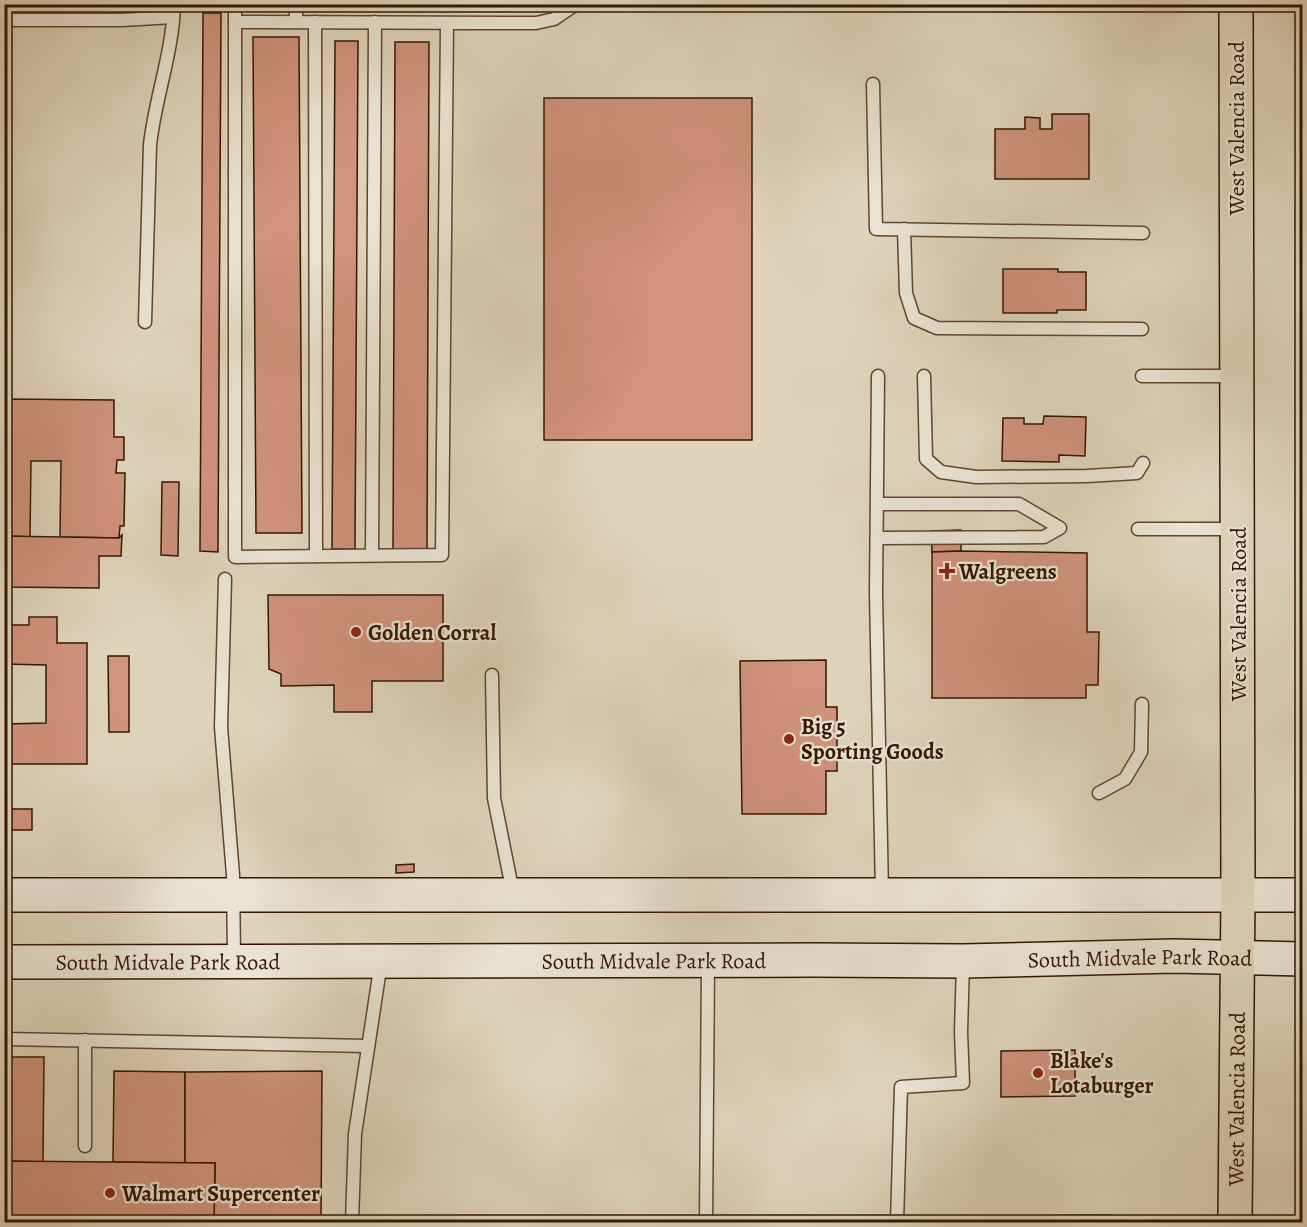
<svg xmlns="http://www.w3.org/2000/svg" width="1307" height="1227" font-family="Alegreya,serif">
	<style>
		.building { fill: #d0937c; stroke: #331602; stroke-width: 1.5 }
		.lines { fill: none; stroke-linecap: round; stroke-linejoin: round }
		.lane-casing { stroke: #5e4630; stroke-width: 15 }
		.secondary-casing { stroke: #331602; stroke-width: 36 }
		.primary-casing { stroke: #331602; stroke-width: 36 }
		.lane { stroke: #eae3d3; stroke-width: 12 }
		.secondary { stroke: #eae3d3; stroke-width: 33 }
		.primary { stroke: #dfd4bb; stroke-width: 33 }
		.poi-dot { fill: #8f2418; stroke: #eae3d3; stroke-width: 2 }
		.labels { text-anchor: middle; stroke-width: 4.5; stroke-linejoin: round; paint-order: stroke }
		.street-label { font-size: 22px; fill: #331602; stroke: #eae3d3 }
		.poi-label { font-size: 22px; font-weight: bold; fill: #331602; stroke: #eae3d3; text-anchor: start }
	</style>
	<rect width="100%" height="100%" fill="#dfd4bb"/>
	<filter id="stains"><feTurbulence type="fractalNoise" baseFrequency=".00333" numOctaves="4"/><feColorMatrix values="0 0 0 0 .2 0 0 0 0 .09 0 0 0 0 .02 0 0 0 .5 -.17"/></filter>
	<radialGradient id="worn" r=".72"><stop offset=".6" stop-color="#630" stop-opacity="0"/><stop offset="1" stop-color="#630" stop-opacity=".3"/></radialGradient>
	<g class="building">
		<polygon points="203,13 221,13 218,552 200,551"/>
		<polygon points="253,37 299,37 302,533 256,533"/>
		<polygon points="335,41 358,41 355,549 332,549"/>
		<polygon points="395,42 429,42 427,550 393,549"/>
		<rect x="544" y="98" width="208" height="342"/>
		<polygon points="1052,114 1089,114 1089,179 995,179 995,129 1025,129 1025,117 1040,118 1040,129 1052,129"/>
		<polygon points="1003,269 1058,269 1058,272 1086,272 1086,310 1057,310 1057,313 1003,313"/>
		<polygon points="4,399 114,400 114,437 124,437 124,460 117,460 116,473 125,473 124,526 120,526 119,538 60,537 61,461 31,461 30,537 4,536"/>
		<polygon points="1044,416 1086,417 1085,456 1059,455 1059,462 1002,461 1003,418 1024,418 1024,424 1043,424"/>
		<polygon points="162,482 179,482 178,556 161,555"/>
		<polygon points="961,530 961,551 932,552 931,531"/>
		<polygon points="122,535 121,556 99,556 99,588 4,587 4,536 119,538"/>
		<polygon points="961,551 1087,553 1087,632 1099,632 1098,685 1086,685 1086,698 932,698 932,552"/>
		<polygon points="268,595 443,595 443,681 372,681 372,712 334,712 334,685 281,686 281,674 269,669"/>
		<polygon points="29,617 57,617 57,643 87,643 87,764 4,764 4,724 46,723 46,665 4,664 4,625 29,625"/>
		<polygon points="108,656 129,656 129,732 109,732"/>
		<polygon points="826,660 826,707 837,707 837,771 826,771 826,814 742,814 740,661"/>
		<rect x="4" y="809" width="28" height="21"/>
		<polygon points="414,864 414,872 396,873 396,865"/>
		<polygon points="1075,1050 1075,1096 1001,1097 1001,1051"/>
		<polygon points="4,1057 44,1057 43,1162 4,1161"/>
		<polygon points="114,1071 185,1072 185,1163 113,1162"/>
		<polygon points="322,1071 321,1222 214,1222 215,1163 185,1163 185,1072"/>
		<polygon points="4,1161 215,1163 214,1222 4,1222"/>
		<polygon points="1111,1215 1111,1222 1029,1222 1029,1216"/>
	</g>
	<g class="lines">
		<defs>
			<g id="lane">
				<polyline points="235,4 235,22"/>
				<polyline points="4,20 122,20 173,17"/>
				<polyline points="296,22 296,4"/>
				<polyline points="315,22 316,556"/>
				<polyline points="447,23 442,555 235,557 235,22 536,23 554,19 576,4"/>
				<polyline points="873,84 876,229 1143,233"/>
				<polyline points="904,229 906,293 914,318 937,328 1142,329"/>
				<path d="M145 322 150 145C155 98 173 52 174 4"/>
				<polyline points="878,376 876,593 882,893"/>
				<polyline points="924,376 926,459 941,472 976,477 1087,476 1137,473 1143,463"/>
				<polyline points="1142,376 1237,376"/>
				<polyline points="877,504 1019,504 1060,528 1044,537 877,538"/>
				<polyline points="1138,529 1236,529"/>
				<polyline points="372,555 375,22"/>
				<polyline points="225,579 221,727 233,875 234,960"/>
				<polyline points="492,675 494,798 513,893"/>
				<polyline points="1099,793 1125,779 1141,752 1142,704"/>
				<polyline points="4,1039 368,1046"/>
				<polyline points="85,1040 85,1146"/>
				<polyline points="352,1222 355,1134 381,962"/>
				<polyline points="706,1222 708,963"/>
				<polyline points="897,1222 901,1087 963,1083 961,1032 963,962"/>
			</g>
			<g id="secondary">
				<polyline points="4,895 1302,895"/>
				<path id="s1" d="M4 962 815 960 963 961 1174 956 1302 959"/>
			</g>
			<g id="primary">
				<path id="s2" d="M1235 1222 1238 894 1236 4"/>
			</g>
		</defs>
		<use href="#lane" class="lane-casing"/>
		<use href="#secondary" class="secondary-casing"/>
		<use href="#primary" class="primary-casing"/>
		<use href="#lane" class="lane"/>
		<use href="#secondary" class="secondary"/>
		<use href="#primary" class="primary"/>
	</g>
	<g class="poi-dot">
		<path d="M944 562h6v6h6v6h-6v6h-6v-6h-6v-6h6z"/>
		<circle cx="356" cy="632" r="6"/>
		<circle cx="789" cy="739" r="6"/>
		<circle cx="1038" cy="1073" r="6"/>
		<circle cx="110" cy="1193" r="6"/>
	</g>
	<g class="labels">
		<g class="street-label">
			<text transform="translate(1236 128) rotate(-90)" y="8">West Valencia Road</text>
			<text transform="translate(1238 614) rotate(-90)" y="8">West Valencia Road</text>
			<text dy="8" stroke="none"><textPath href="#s1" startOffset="1136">South Midvale Park Road</textPath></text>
			<text dy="8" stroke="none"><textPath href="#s1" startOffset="650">South Midvale Park Road</textPath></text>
			<text dy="8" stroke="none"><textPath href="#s1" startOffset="164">South Midvale Park Road</textPath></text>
			<text dy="8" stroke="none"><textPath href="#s2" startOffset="123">West Valencia Road</textPath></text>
		</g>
		<g class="poi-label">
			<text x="959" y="579">Walgreens</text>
			<text x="368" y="640">Golden Corral</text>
			<text x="801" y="734">Big 5<tspan x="801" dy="25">Sporting Goods</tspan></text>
			<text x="1050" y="1068">Blake's<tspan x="1050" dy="25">Lotaburger</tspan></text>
			<text x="122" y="1201">Walmart Supercenter</text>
		</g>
	</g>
	<rect width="1307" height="1227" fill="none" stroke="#dfd4bb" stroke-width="24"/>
	<rect x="6" y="6" width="1295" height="1215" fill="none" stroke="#331602" stroke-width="3"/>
	<rect x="12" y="12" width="1283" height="1203" fill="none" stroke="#331602" stroke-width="1.5"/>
	<rect width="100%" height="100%" filter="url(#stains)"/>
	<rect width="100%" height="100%" fill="url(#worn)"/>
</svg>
